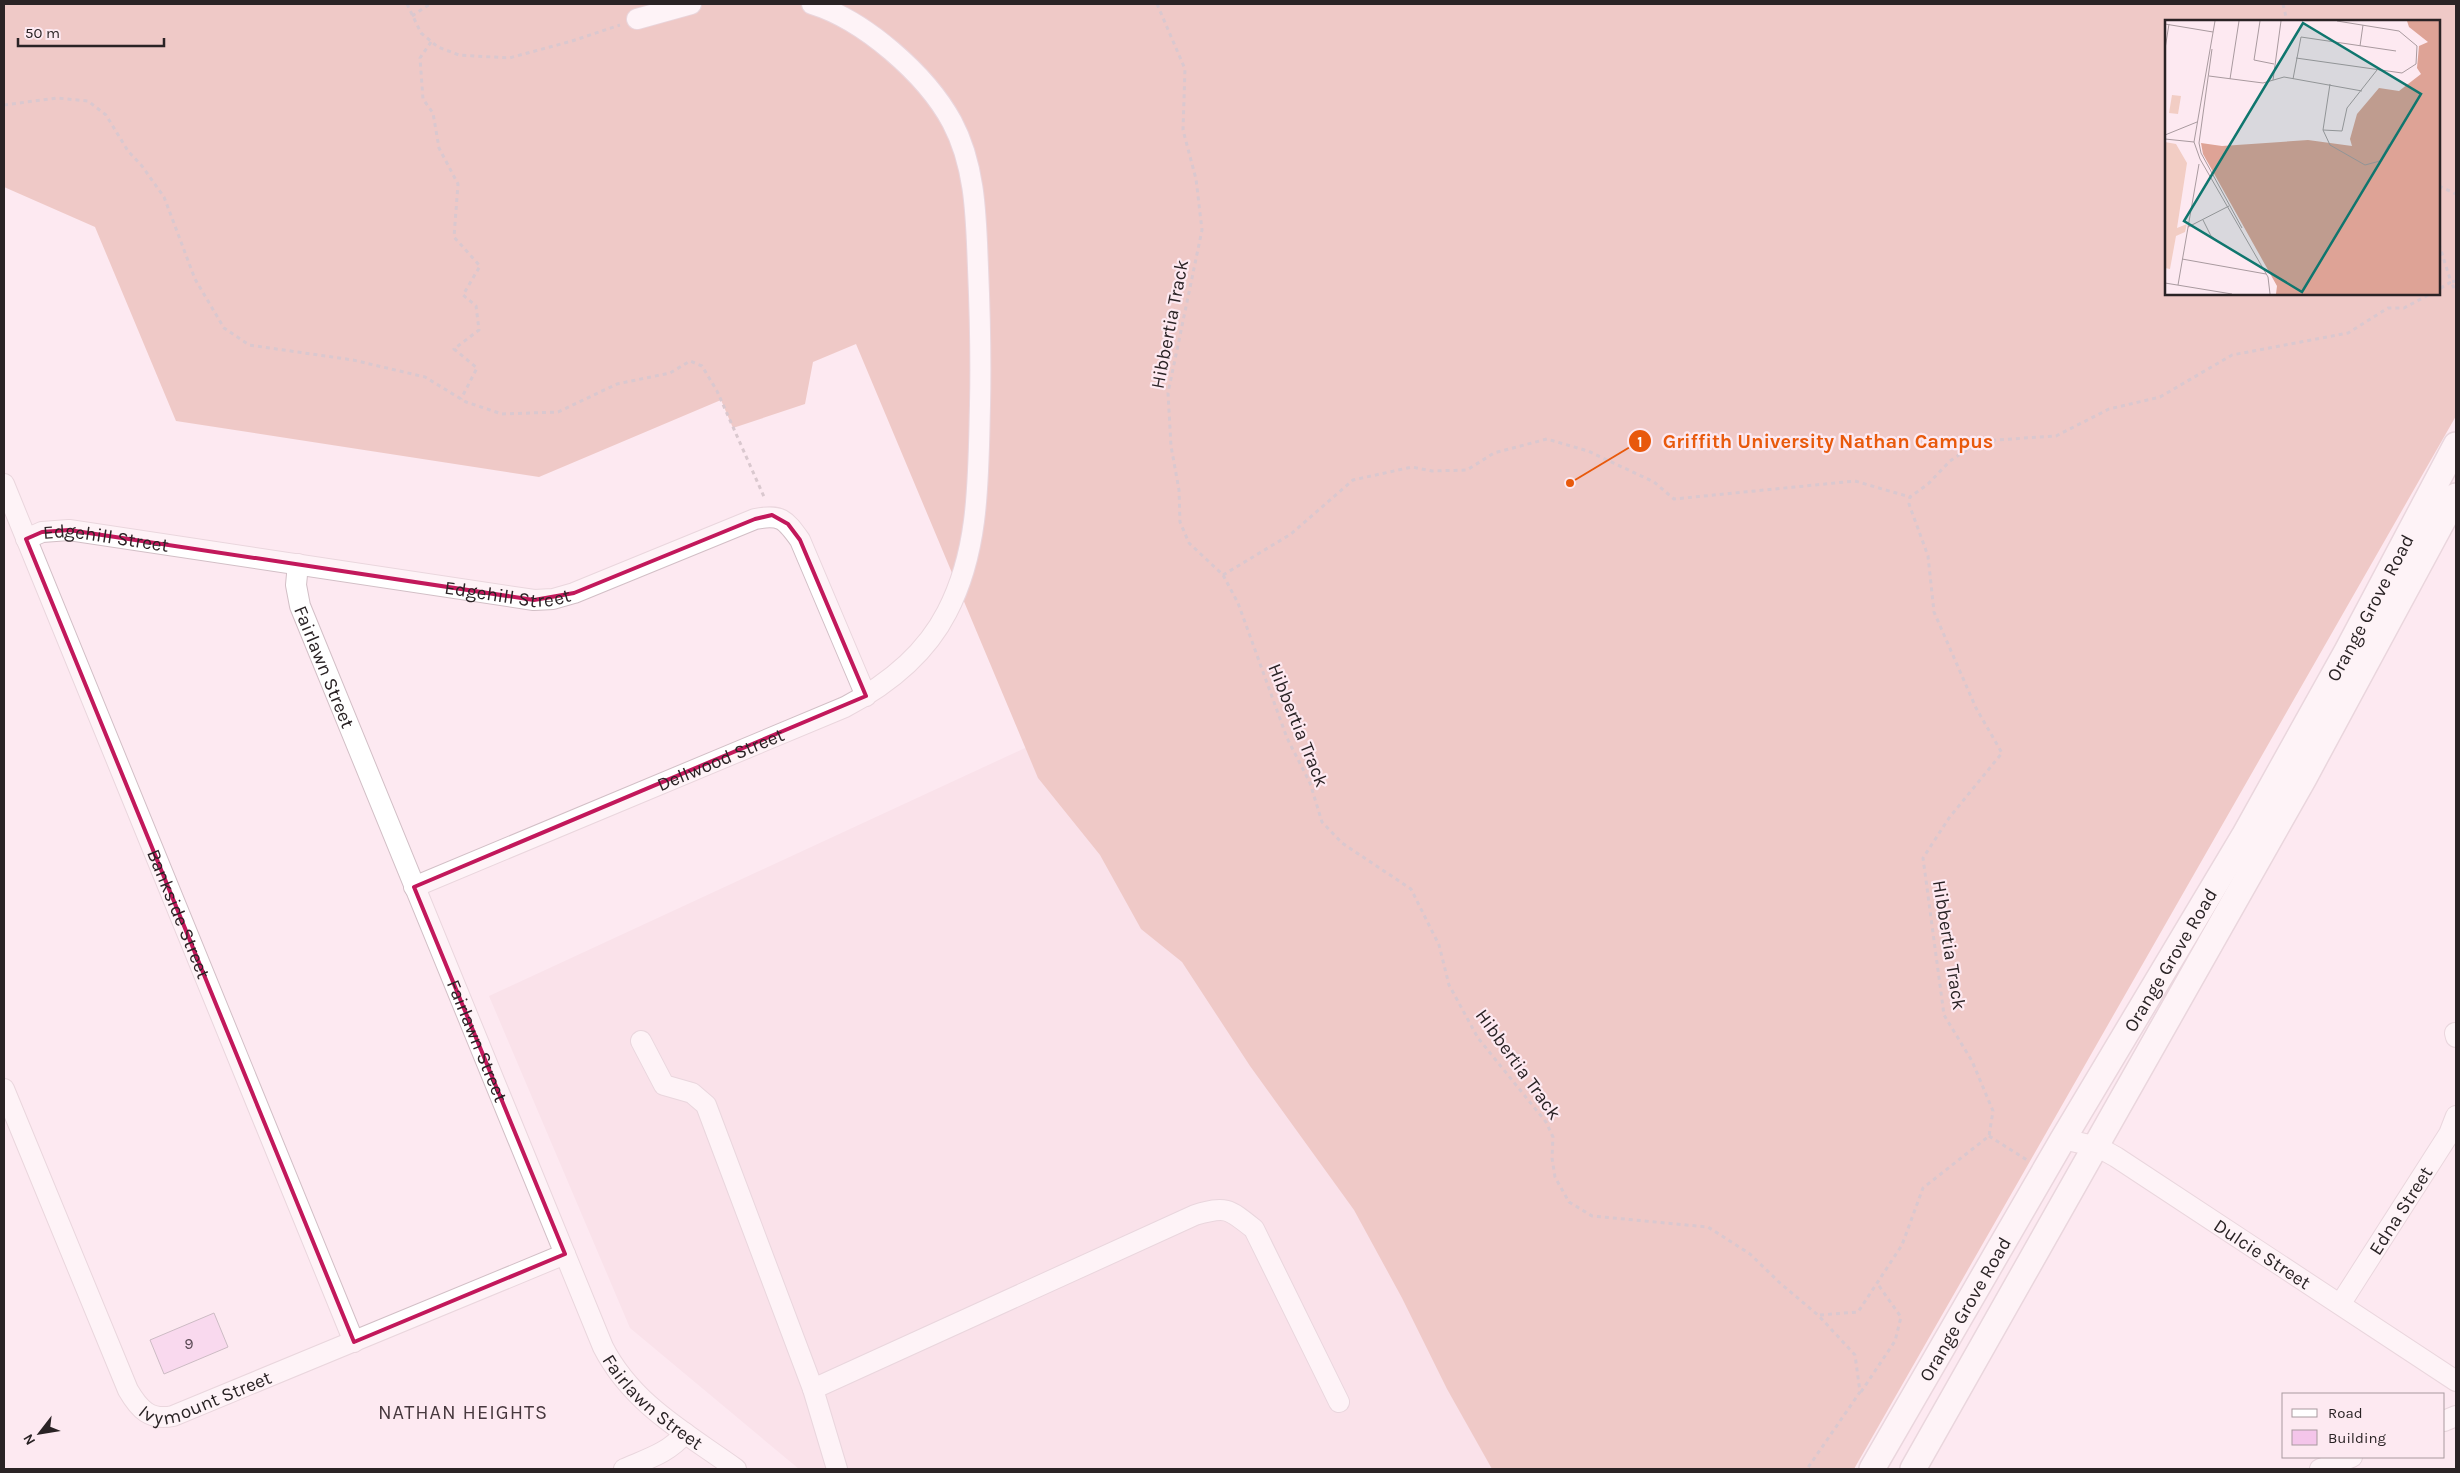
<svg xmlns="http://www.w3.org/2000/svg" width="2460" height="1473" font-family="Karla,sans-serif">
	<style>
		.built { fill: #f5d9e3; fill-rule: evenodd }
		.forest { fill: #dea396; fill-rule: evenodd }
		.building { fill: #f4c5ea; stroke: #91838e }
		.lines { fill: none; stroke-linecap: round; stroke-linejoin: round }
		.minor-casing { stroke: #d2bfc6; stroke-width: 22 }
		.major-casing { stroke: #d2bfc6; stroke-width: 28 }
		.path { stroke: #afa0a6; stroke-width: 3; stroke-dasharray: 4 4; stroke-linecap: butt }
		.minor { stroke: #fff; stroke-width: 20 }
		.major { stroke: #fff; stroke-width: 25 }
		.marked { fill: none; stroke: #c2185b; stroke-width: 4; stroke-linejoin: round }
		.labels { text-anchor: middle; stroke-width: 4.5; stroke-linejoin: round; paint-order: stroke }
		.number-label { font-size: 16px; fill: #5c4c56 }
		.street-label { font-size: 19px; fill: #2a2325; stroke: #fde9f1 }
		.neighbourhood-label { font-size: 20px; letter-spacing: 1px; fill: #47383e; stroke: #fde9f1 }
		.inset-road { fill: none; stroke: #a99a9f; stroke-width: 1 }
		.view { fill: #0f766e; fill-opacity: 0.15; stroke: #0f766e; stroke-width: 2.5 }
		.inset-edge { fill: none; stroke: #2a2325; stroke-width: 2.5 }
		.leader { fill: none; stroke: #e8590c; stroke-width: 2 }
		.callout-dot { fill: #e8590c; stroke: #fde9f1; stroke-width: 2 }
		.mark-label { font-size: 15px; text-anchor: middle; font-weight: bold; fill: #fff }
		.callout-label { font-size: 20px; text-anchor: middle; font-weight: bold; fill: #e8590c; stroke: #fde9f1; stroke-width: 4.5; stroke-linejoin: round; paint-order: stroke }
	</style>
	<rect width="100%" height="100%" fill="#fde9f1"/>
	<path class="built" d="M932 4H2456V298L1542 1469H799L630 1328 489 996 1025 748 1212 667ZM2166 21H2439V294H2166Z"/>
	<path class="forest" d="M4 4H2456V416L1854 1469H1492L1447 1389 1402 1298 1354 1210 1250 1066 1182 962 1141 929 1100 855 1038 778 856 344 813 362 805 404 733 428 721 400 539 477 176 421 95 227 4 187ZM2166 21H2439V294H2166Z"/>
	<polygon class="building" points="214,1313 228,1347 164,1374 150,1340"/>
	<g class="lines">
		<defs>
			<g id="minor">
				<polyline points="637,19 691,4"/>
				<path id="s1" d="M4 484 354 1342"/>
				<path id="s2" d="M26 539 42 532 69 530 534 600 553 599 574 593 755 519C781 514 785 519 800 540L866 696"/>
				<path id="s3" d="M298 564 296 585 300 606 603 1347C632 1404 686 1433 736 1469"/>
				<path id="s4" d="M414 887 845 707C887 685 925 655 947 612 961 585 970 552 974 521 979 483 979 443 980 405 981 359 980 314 978 268 976 219 976 167 952 122 926 74 864 20 812 4"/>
				<polyline points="2455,1033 2456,1037"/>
				<polyline points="641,1041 664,1085 692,1093 706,1105 813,1389"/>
				<path id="s5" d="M4 1089 128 1390C139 1409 150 1421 173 1416L565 1254"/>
				<path id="s6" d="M2063 1139 2098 1147 2116 1157 2456 1381"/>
				<path id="s7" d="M2341 1303 2449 1134 2456 1116"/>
				<polyline points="2444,1421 2456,1416"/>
				<path d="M624 1469C647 1459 669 1453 685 1433"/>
				<path d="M837 1469 813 1389 1195 1215C1226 1206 1228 1208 1254 1229L1339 1402"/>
				<polyline points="2320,1469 2352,1457"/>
			</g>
			<g id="major">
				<path id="s8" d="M1872 1469 2063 1139 2244 836 2347 651 2456 445"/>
				<polyline points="1913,1469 2304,778 2456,496"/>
			</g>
		</defs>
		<use href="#minor" class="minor-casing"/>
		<use href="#major" class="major-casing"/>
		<g class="path">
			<polyline points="407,4 421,33 438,47 459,55 509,58 572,41 620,25"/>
			<polyline points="1157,4 1185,69 1183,130 1196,179 1202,230 1168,393 1171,446 1179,490 1180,522 1189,543 1223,575 1238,603 1287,738 1310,783 1322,822 1342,843 1411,889 1439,945 1449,985 1478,1038 1546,1122 1553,1137 1552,1158 1555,1177 1569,1202 1592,1216 1708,1227 1750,1254 1780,1283 1819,1316 1855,1355 1860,1392 1807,1469"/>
			<polyline points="2283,4 2287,21"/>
			<polyline points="412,16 430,4"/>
			<polyline points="431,42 420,58 423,99 433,113 439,148 458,184 454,237 480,266 463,295 476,306 479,330 454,349 477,368 461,399"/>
			<polyline points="4,105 57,98 88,101 106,115 128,151 142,166 164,197 195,279 224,328 249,345 353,360 425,377 466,402 502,414 558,412 617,384 670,373 690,361 702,366 717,391 765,499"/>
			<polyline points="2439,186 2456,194"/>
			<polyline points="2439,244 2451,282 2439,289"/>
			<polyline points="2456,281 2451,282 2456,292"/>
			<polyline points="1223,575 1291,534 1353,480 1412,467 1432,471 1467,470 1494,453 1547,439 1588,451 1654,482 1674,499 1855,481 1910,497"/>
			<polyline points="1989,1136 2027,1160"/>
			<polyline points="1820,1315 1858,1312 1902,1245 1923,1188 1989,1136 1993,1111 1972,1061 1944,1015 1923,858 1949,818 2002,753 1976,708 1934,612 1928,556 1909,504 1910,497 1928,484 1950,461 1980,441 2056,436 2109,409 2160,397 2232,355 2348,333 2388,308 2404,308 2430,294"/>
			<polyline points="1861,1392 1895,1341 1901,1317 1877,1283"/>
		</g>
		<use href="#minor" class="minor"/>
		<use href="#major" class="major"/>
	</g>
	<path d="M0 0H2460V1473H0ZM772 515 788 524 800 540 866 696 414 887 565 1254 354 1342 26 539 42 532 69 530 534 600 574 593 755 519Z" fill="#fde9f1" fill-opacity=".55" fill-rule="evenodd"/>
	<path class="marked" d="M772 515 788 524 800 540 866 696 414 887 565 1254 354 1342 26 539 42 532 69 530 534 600 574 593 755 519Z"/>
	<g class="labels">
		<g class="number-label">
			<text x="189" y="1349">9</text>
		</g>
		<g class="street-label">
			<text transform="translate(1169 324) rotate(-79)" y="7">Hibbertia Track</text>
			<text dy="7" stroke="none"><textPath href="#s2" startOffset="82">Edgehill Street</textPath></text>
			<text dy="7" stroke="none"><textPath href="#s2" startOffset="488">Edgehill Street</textPath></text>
			<text dy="7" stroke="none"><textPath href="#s8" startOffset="995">Orange Grove Road</textPath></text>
			<text dy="7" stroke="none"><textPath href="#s3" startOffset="108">Fairlawn Street</textPath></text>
			<text transform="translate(1299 725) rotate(68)" y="7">Hibbertia Track</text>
			<text dy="7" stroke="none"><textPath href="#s4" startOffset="332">Dellwood Street</textPath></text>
			<text dy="7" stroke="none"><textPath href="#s1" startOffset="464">Bankside Street</textPath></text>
			<text transform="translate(1950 945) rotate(81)" y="7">Hibbertia Track</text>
			<text dy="7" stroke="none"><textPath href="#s8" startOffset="590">Orange Grove Road</textPath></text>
			<text dy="7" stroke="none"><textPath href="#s3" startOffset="512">Fairlawn Street</textPath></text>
			<text transform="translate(1519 1064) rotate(54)" y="7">Hibbertia Track</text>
			<text dy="7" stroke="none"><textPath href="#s7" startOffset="110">Edna Street</textPath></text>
			<text dy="7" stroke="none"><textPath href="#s6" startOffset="232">Dulcie Street</textPath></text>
			<text dy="7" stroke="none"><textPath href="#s8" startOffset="185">Orange Grove Road</textPath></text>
			<text dy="7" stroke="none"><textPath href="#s5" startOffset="418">Ivymount Street</textPath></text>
			<text dy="7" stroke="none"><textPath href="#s3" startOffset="918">Fairlawn Street</textPath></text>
		</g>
		<g class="neighbourhood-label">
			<text x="463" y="1419">NATHAN HEIGHTS</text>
		</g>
	</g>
	<g transform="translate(2165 20)">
		<rect width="275" height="275" fill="#fde9f1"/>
		<path d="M7 75 16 76 13 94 4 93ZM0 122 11 124 22 143 12 208 22 204 20 212 11 216 5 249 0 248Z" fill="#f2cdc4"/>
		<path d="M242 1H275V274H111L112 266 38 134 36 123 57 126 143 120 187 126 185 119 192 94 214 68 234 71 256 54 252 48 254 26 263 22 244 7Z" fill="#dea396"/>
		<path class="inset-road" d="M50 1 29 122 35 139 103 257 105 274M95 1 89 40 109 44M0 4 48 12M195 26 198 5M0 29 4 4M47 29 34 123 36 133 77 208M131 38 237 53 251 44 252 26 234 11 172 1M44 56 98 63 119 57 197 71M65 59 74 1M128 59 136 17 231 31M108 60 116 1M165 64 158 110 165 125 200 145 215 141 224 124M158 110 177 111 182 88 212 50M0 115 32 102M0 119 29 122M38 200 46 216 54 222M23 207 64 186M17 239 101 254M0 263 67 274M13 265 34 144"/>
		<path class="view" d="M138 3 256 74 137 272 19 201Z"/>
		<rect width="275" height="275" class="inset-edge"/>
	</g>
	<path class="leader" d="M1570 483L1640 441"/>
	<g class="callout-dot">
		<circle cx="1570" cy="483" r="5"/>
		<circle cx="1640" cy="441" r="12"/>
	</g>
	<g class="mark-label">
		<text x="1640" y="447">1</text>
	</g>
	<g class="callout-label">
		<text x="1828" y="448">Griffith University Nathan Campus</text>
	</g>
	<rect width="2460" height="1473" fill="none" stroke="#2a2325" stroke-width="10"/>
	<rect x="2282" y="1393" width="162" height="65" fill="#fde9f1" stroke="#a99a9f"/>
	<rect x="2292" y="1409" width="25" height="8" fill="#ffffff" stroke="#a99a9f"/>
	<text x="2328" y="1418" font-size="15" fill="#2a2325">Road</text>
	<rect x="2292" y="1430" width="25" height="15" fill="#f4c5ea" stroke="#a99a9f"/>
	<text x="2328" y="1443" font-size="15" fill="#2a2325">Building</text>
	<g transform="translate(40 1433) rotate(239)" stroke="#fde9f1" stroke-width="4" paint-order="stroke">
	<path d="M0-4L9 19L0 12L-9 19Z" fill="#2a2325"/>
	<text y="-8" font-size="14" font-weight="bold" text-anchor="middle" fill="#2a2325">N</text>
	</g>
	<path d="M18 38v8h146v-8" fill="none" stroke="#2a2325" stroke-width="2.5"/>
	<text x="25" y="38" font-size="15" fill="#2a2325" stroke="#fde9f1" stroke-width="4" paint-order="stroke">50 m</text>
</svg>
